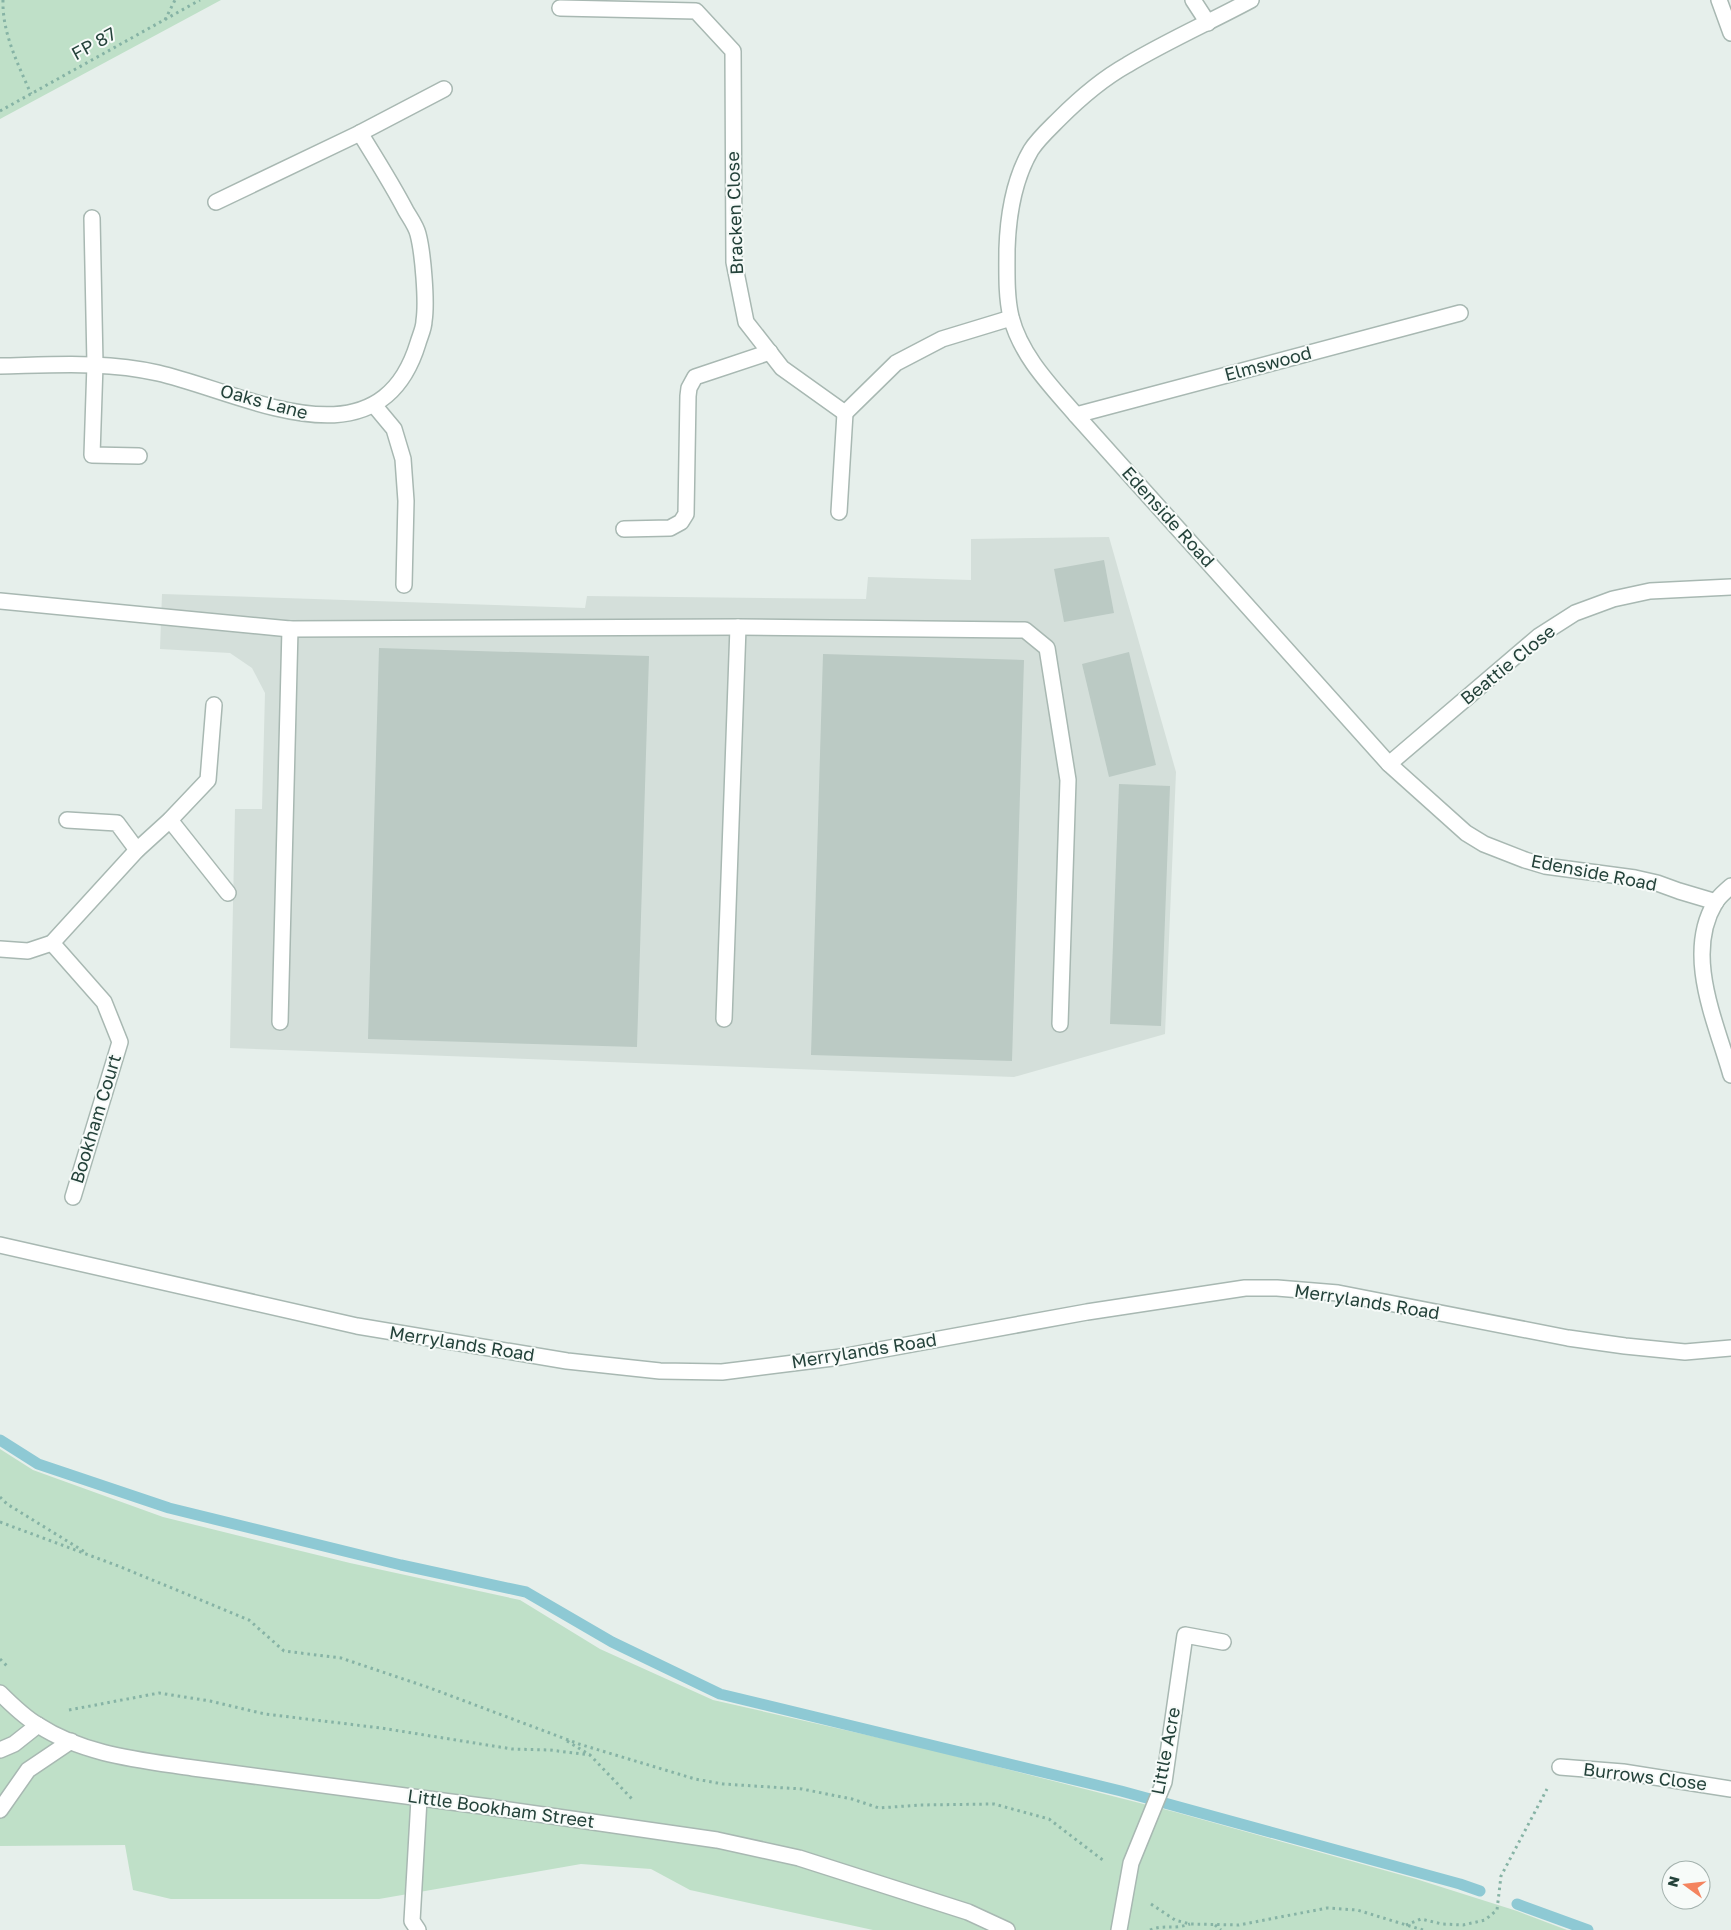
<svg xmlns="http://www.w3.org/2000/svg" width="1731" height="1930" font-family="'Golos Text',sans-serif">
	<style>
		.built { fill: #d4dfda }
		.green { fill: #bfe0c8 }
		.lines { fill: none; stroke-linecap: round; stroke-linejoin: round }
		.stream { stroke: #8ec9d4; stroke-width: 11 }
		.building { fill: #bbcac4 }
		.service-casing { stroke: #a8b8b2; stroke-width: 18 }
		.minor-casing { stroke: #a8b8b2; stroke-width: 18 }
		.tertiary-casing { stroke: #a8b8b2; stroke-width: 18 }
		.path { stroke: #86b3a5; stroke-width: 3; stroke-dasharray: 2.5 4; stroke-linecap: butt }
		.service { stroke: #fff; stroke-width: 15 }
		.minor { stroke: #fff; stroke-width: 15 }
		.tertiary { stroke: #fff; stroke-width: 15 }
		.labels { text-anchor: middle; stroke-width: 4; stroke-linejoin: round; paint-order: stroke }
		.street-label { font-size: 18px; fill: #24423a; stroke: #f7fbf9 }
	</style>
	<rect width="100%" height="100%" fill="#e6efeb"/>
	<polygon class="built" points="1109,537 1176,772 1165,1034 1014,1077 230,1048 235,809 262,809 265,693 252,668 230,653 160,649 162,594 585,608 587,596 866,599 868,577 971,580 971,539"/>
	<g class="green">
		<polygon points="0,0 221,0 0,119"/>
		<polygon points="0,1449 33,1470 163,1517 350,1563 520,1600 600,1649 713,1700 920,1747 1175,1812 1416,1879 1517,1911 1567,1930 873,1930 690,1890 651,1869 581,1864 379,1899 171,1899 133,1890 125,1845 0,1846"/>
	</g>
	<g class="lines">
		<g class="stream">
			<polyline points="0,1440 38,1464 169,1508 401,1565 526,1592 612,1642 720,1694 1121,1791 1460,1884 1480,1891"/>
			<polyline points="1517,1904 1588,1930"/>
		</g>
	</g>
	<g class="building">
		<polygon points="1104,560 1114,613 1064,622 1054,569"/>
		<polygon points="379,648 649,656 637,1047 368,1039"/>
		<polygon points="1129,652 1156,765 1109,777 1082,664"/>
		<polygon points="823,654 1024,660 1012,1061 811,1055"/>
		<polygon points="1119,784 1170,786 1161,1026 1110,1024"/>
	</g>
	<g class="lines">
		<defs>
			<g id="service">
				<polyline points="1193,0 1208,23"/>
				<polyline points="92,218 95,364 92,455 139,456"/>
				<polyline points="374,405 394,429 403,459 406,501 404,585"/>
				<polyline points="624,529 670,528 681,522 686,514 688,396 689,388 695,377 770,352"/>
				<polyline points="0,601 290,629 738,627 1025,630 1047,648 1068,780 1060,1024"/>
				<polyline points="170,820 228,893"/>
				<polyline points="724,1019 738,627"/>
				<polyline points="280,1022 290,629"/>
				<polyline points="0,1810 28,1770 71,1741"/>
				<polyline points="418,1930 412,1921 419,1799"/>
			</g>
			<g id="minor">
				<path d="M1251 0C1210 22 1167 41 1127 65 1102 79 1079 99 1059 119 1049 129 1038 139 1031 150 1014 179 1008 217 1007 249 1007 272 1006 296 1011 317 1021 356 1051 386 1076 415L1389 764 1466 833 1484 844 1525 860 1545 866 1635 878 1657 883 1679 891 1716 902"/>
				<polyline points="1719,0 1731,33"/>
				<polyline points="560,8 696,11 733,51 734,262 746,322 782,368 845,413 896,363 942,339 1011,318"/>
				<polyline points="216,202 360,133 444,89"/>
				<path d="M0 366C53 365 106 361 158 373 245 393 379 471 418 343 420 336 424 328 424 321 427 302 423 253 418 234 416 226 410 218 406 211 392 184 376 159 360 133"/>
				<polyline points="1076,415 1460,313"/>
				<polyline points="839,512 845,413"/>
				<polyline points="1389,764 1539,636 1575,613 1613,599 1650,591 1731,587"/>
				<polyline points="67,820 117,823 137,850"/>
				<path d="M1731 886C1726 891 1719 896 1715 903 1684 955 1716 1022 1731 1075"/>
				<polyline points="52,943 104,1002 120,1042 73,1197"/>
				<polyline points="0,949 28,951 52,943 137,850 170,820 208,780 214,705"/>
				<polyline points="0,1245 357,1326 567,1361 660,1371 722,1372 841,1357 1087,1312 1245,1288 1277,1288 1338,1293 1568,1338 1625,1346 1685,1352 1731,1348"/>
				<polyline points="0,1750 14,1744 38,1725"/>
				<polyline points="1560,1767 1623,1772 1731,1789"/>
				<polyline points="1119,1930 1131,1863 1164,1782 1185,1635 1223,1642"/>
			</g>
			<path id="tertiary" d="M0 1693C11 1704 24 1717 38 1725 84 1755 141 1760 193 1768L489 1807 717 1840 799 1858 968 1912 1007 1930"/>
		</defs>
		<use href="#service" class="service-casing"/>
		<use href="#minor" class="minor-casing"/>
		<use href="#tertiary" class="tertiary-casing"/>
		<g class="path">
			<path d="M3 0C2 33 18 64 31 94"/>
			<polyline points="165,20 175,0"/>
			<polyline points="0,111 200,0"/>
			<polyline points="0,1497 7,1504 85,1552"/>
			<polyline points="0,1522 121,1567 249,1620 284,1651 341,1658 430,1688 579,1744 695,1779 723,1784 802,1789 852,1799 879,1808 920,1805 994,1804 1049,1819 1104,1861"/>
			<polyline points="0,1659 8,1667"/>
			<polyline points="69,1710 159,1693 210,1701 265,1714 381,1728 512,1749 550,1750 590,1755"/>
			<polyline points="567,1741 590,1755 633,1800"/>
			<polyline points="1151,1904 1175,1920 1190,1924 1239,1925 1327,1908 1357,1910 1423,1930"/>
			<polyline points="1215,1925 1221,1930"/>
			<polyline points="1406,1925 1421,1919 1442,1924 1463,1925 1485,1920 1497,1910 1501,1876 1547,1789"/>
			<path d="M1150 1930C1165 1924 1173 1930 1190 1924"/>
		</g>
		<use href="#service" class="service"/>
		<use href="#minor" class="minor"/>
		<use href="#tertiary" class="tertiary"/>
	</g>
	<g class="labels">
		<g class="street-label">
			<text transform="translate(94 44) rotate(-29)" y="6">FP 87</text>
			<text transform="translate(735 213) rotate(-92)" y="6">Bracken Close</text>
			<text transform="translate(1268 364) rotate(-15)" y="6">Elmswood</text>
			<text transform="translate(264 402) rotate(15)" y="6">Oaks Lane</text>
			<text transform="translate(1168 517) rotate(48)" y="6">Edenside Road</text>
			<text transform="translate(1508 665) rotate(-39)" y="6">Beattie Close</text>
			<text transform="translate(1594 873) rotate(11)" y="6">Edenside Road</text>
			<text transform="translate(96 1119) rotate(-73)" y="6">Bookham Court</text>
			<text transform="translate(1367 1302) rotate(9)" y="6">Merrylands Road</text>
			<text transform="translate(462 1344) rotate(9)" y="6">Merrylands Road</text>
			<text transform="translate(864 1351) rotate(-9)" y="6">Merrylands Road</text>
			<text transform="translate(1166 1751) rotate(-79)" y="6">Little Acre</text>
			<text transform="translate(1645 1777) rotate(7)" y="6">Burrows Close</text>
			<text transform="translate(501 1809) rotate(8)" y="6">Little Bookham Street</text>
		</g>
	</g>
	<g transform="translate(1686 1885) rotate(285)"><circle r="24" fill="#f7fbf9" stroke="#a3b1ad"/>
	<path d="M0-4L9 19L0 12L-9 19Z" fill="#f4845f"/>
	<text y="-8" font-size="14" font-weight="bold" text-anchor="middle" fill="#24423a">N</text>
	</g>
</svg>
